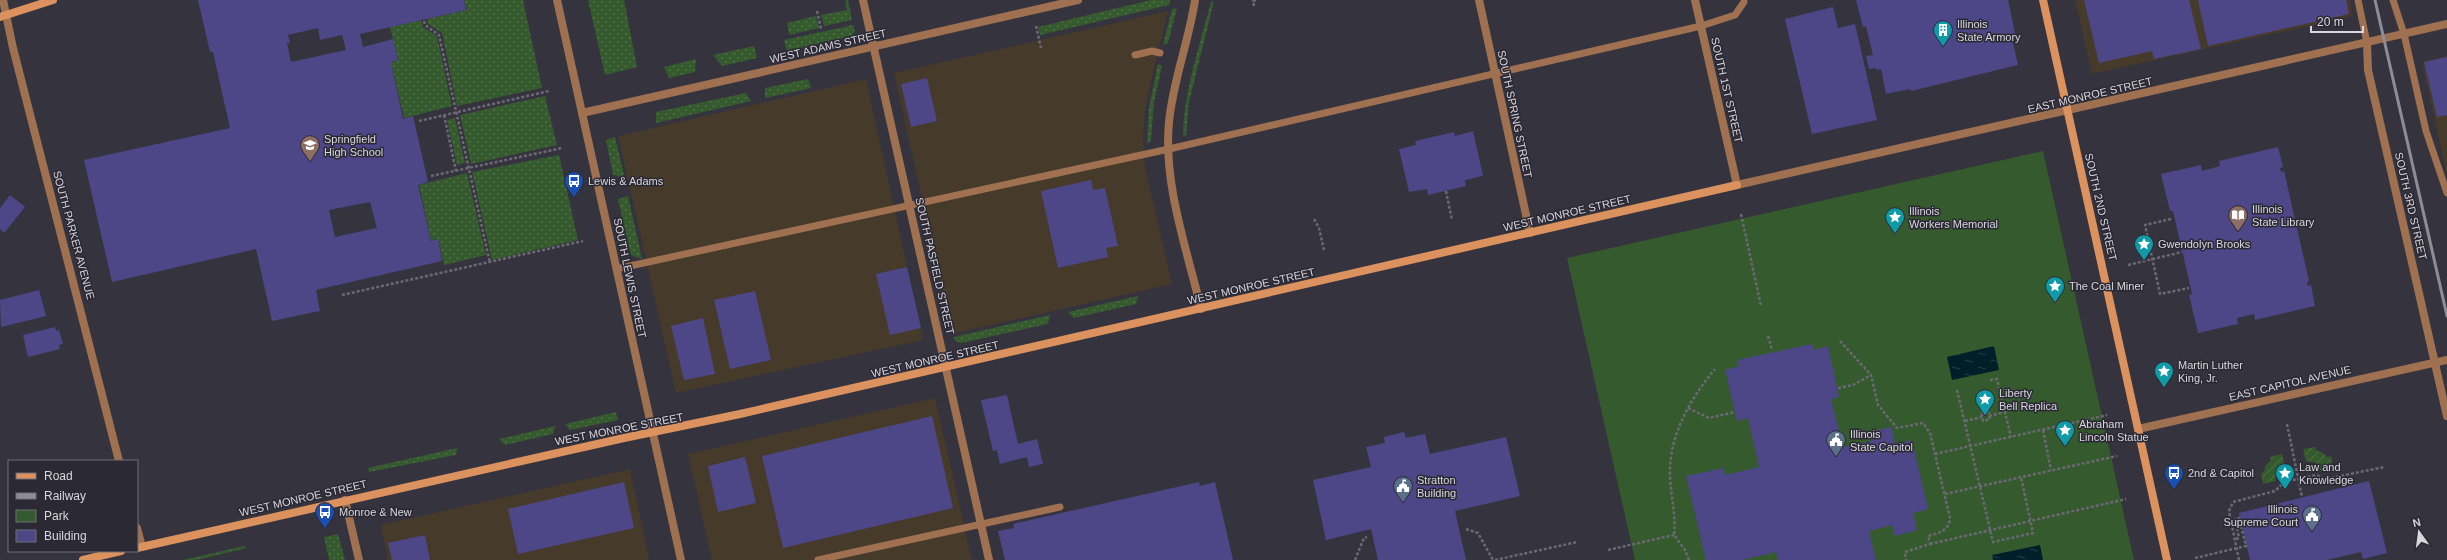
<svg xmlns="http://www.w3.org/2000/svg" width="2447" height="560" font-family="Helvetica,sans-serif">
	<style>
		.commercial { fill: #463a2b }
		.grass { fill: url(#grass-dots) }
		.park { fill: #355a2e }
		.garden { fill: url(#garden-furrows) }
		.water { fill: url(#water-ripples) }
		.building { fill: #4d4787; fill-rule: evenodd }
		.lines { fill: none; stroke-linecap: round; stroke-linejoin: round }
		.path { stroke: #6b6973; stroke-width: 2.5; stroke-dasharray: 3 2; stroke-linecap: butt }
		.lane { stroke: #9f7151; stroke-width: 7 }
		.street { stroke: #9f7151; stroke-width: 8 }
		.secondary { stroke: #db925e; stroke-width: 8 }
		.rail { stroke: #8e8c95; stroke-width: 3 }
		.labels { text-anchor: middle; stroke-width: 3; stroke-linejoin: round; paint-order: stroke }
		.poi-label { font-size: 11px; fill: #d8d6de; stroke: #2b2934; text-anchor: start }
		.street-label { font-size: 11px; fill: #d8d6de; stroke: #2b2934 }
	</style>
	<defs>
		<pattern id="grass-dots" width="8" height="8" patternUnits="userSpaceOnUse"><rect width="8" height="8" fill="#355a2e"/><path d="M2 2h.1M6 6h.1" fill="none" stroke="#52714c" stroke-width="1.8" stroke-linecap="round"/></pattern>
		<pattern id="garden-furrows" width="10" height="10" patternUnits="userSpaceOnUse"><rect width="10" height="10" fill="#355a2e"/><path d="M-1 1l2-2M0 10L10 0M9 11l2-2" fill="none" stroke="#52714c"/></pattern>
		<pattern id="water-ripples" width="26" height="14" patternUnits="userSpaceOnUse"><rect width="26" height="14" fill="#001f29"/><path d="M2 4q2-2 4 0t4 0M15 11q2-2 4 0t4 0" fill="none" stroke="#243f48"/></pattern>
	</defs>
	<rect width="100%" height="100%" fill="#35333e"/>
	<g class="commercial">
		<polygon points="2075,0 2350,0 2353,16 2092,74"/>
		<polygon points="1168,11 1151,81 1145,110 1143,141 1145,167 1172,284 952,334 894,73"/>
		<polygon points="2447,56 2447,175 2422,62"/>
		<polygon points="866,79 923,340 676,393 618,136"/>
		<polygon points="935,398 972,560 712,560 688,454"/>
		<polygon points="630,469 649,560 388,560 381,525"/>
	</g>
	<g class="grass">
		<polygon points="464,0 523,0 542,88 457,106 442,33 428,24 427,19 467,10"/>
		<polygon points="588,0 624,0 637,67 605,75"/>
		<polygon points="845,0 848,0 852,20 824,26 821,15 847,10"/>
		<polygon points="1151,0 1170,0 1169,5 1040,35 1038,27"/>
		<path d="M1214 1 1189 102 1186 136 1183 135C1184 90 1200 45 1211 2Z"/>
		<polygon points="1177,8 1168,43 1163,45 1172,9"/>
		<polygon points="816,16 819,28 789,35 787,23"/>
		<polygon points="421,20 423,27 437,36 452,106 404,118 391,62 398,60 390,27"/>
		<polygon points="853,25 855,32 851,36 787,51 784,40"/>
		<polygon points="754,46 757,58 722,66 713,55"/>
		<polygon points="696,59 695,72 669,78 664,67"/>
		<polygon points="1158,64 1162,66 1154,102 1151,141 1147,144 1149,108"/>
		<polygon points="808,79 811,88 765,98 765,88"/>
		<polygon points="746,93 751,101 656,123 656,112"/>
		<polygon points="545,96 557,145 471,164 460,115"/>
		<polygon points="455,118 465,163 457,165 447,120"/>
		<polygon points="615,137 624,175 619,177 613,174 606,140"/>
		<polygon points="559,155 578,240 492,260 472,172"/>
		<polygon points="467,173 486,255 444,265 438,239 431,240 419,185"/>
		<polygon points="628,196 642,259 631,255 618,199"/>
		<polygon points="1138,296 1136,304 1074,318 1068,312"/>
		<polygon points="1050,315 1048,324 961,343 955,341 954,337"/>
		<polygon points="616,412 618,420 570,430 565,424"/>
		<polygon points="555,426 553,434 505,445 499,439"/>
		<polygon points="457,448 456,455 369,472 368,468"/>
		<polygon points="338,534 345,560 329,560 324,537"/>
		<polygon points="244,546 247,548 196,560 183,560"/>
	</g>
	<polygon class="park" points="2043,151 2134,560 1635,560 1567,258"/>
	<g class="garden">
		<polygon points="2315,447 2316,450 2323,453 2327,457 2331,456 2333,468 2321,471 2316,463 2306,461 2303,449"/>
		<polygon points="2282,454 2285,466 2277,471 2275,481 2263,484 2261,473 2264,472 2265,466 2271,460 2270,457"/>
	</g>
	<g class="water">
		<polygon points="1994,346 1999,370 1952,380 1947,357"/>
		<polygon points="2040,545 2043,560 1993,560 1992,555"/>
	</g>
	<g class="building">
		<path d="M198 0H464L466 10 360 34 363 47 393 39 398 60 391 62 403 119 413 116 428 182 418 185 431 241 438 239 442 261 316 290 320 311 272 321 256 249 112 282 84 160 230 128 213 52H210ZM318 28 320 40 342 35 346 50 291 62 287 43H290L288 35ZM370 202 377 228 335 237 329 210Z"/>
		<polygon points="1856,0 2008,0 2016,38 2012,39 2018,65 1911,91 1910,89 1886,94 1881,69 1877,70 1876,68 1869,69 1866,56 1873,55 1866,26 1863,27"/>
		<polygon points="2084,0 2189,0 2201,49 2154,59 2152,51 2099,63"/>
		<polygon points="2198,0 2346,0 2349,14 2208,46"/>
		<polygon points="1833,7 1838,28 1855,24 1877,120 1812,134 1785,19"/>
		<polygon points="2447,57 2447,115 2437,117 2424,62"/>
		<polygon points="927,78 937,121 911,127 901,84"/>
		<polygon points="1473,131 1483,176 1465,180 1466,186 1428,195 1427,189 1409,192 1399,149 1416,145 1415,141 1454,132 1455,136"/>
		<polygon points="2278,147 2283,167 2280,168 2281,172 2284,171 2309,281 2307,282 2308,286 2311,285 2315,306 2255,320 2254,314 2237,318 2238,324 2198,333 2189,295 2192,294 2173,211 2170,211 2161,174 2201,165 2202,171 2220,166 2219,161"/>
		<polygon points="1091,180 1093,190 1105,188 1118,246 1106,248 1108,257 1058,268 1041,191"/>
		<polygon points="10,195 25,207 4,233 0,229 0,208"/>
		<polygon points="907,267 921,328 890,335 876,274"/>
		<polygon points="39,290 46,316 1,327 0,300"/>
		<polygon points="755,291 771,360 730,369 714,300"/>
		<polygon points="703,318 715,374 684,380 671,326"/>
		<polygon points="55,327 56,331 59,330 63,344 59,345 60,349 28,357 23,335"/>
		<polygon points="1812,344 1814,350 1828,346 1839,397 1831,399 1843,447 1871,441 1869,432 1891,427 1895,444 1912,440 1928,509 1913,513 1917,530 1895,536 1892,525 1869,531 1876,560 1778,560 1776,552 1742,560 1706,560 1686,476 1723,468 1725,475 1759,467 1748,418 1737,421 1725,370 1739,366 1737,360"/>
		<polygon points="1007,395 1018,444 1037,439 1043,464 1029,467 1027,457 1000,464 997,450 993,451 981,400"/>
		<polygon points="932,416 953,508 783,548 762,456"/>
		<polygon points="1404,432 1406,438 1425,434 1430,454 1506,437 1520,496 1455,511 1466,560 1378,560 1371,529 1326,540 1313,480 1371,467 1366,447 1385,443 1384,437"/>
		<polygon points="745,457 756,503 718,512 708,466"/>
		<polygon points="2369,481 2387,553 2363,559 2361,552 2327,560 2250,560 2239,513"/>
		<polygon points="624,482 634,528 518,554 508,509"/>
		<polygon points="1199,482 1200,486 1215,482 1233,560 1005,560 998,531 1014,528 1013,524"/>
		<polygon points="425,535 430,560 392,560 388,543"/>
	</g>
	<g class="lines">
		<g class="path">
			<polyline points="1254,6 1253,1 1258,0"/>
			<polyline points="817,11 821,29"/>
			<polyline points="424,21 425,25 439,35 490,263"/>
			<polyline points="1036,26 1041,48"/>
			<polyline points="444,115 456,171"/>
			<polyline points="419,121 549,91"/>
			<polyline points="431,176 562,148"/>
			<polyline points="1446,191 1452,220"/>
			<polyline points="1741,214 1761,306"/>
			<polyline points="1314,219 1319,228 1324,250"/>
			<polyline points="2171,219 2145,225 2160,294 2189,288"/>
			<polyline points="2128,265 2182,252"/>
			<polyline points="342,295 583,241"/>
			<polyline points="1768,336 1772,350"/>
			<path d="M1840 341 1871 375 1878 405 1897 428 1923 423 1930 433 1950 518C1949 531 1939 533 1928 536L1930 544 1905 552 1906 560"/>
			<polyline points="1990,380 1997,379 2011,437"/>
			<polyline points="1838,388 1853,385 1871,375"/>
			<polyline points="1957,390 1993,542 2033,533 2021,477"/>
			<polyline points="1688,408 1709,418 1735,412"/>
			<polygon points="1988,411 1990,419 1983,421 1981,412"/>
			<polyline points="1989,416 2005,412"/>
			<polyline points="1965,421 1982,417"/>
			<polyline points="2287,424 2302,497"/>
			<polyline points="2043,430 2051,470"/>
			<polyline points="1935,454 2107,415"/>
			<polyline points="1945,494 2117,456"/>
			<polyline points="1466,529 1478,533 1493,560"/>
			<polyline points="1930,544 2126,499"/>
			<polyline points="1608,550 1674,535"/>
			<polyline points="2195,558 2246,546 2239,518 2235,519 2239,538 2236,539"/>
			<polyline points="1355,560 1364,538 1367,537"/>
			<polyline points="1495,560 1577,542"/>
			<path d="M1689 560 1685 550 1674 535C1676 513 1671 498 1670 477 1668 437 1690 399 1715 369"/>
			<polyline points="2239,560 2229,511 2233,502 2275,491 2284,482 2316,475 2326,479 2384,467"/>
		</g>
		<g class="lane">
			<polyline points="2358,0 2367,43"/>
			<polyline points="2393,0 2404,34 2426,131 2447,193"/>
			<polyline points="1135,55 1152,51 1160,53"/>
			<polyline points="616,269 1169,149 1701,26 1735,15 1744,2"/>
			<polyline points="818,560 1060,507"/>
		</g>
		<g class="street">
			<polyline points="3,0 13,48 119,461"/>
			<polyline points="557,0 681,560"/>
			<polyline points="863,0 989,560"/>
			<path d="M1195 0C1189 41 1173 80 1169 122 1163 184 1187 249 1201 309"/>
			<polyline points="1479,0 1530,233"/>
			<polyline points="1695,0 1737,185 2447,24"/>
			<polyline points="2367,43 2368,70 2447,416"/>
			<polyline points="582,113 1078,0"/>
			<polyline points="2138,429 2447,360"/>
			<polyline points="345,500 359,560"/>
			<polyline points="137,528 142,547"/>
		</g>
		<g class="secondary">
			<polyline points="2043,0 2167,560"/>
			<polyline points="0,17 53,0"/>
			<polyline points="137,548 624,438 740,414 1737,185"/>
			<polyline points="83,560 121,551"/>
		</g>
		<polyline class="rail" points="2375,0 2447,316"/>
	</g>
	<defs>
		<symbol id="building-pin" viewBox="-11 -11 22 30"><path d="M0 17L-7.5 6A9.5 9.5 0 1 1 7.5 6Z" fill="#0f9aa8" stroke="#2b2934"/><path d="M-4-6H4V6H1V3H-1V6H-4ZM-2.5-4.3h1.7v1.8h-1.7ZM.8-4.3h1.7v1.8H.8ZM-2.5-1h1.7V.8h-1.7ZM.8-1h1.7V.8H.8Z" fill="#fff"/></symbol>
		<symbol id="school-pin" viewBox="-11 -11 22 30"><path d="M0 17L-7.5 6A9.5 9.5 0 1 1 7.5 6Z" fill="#8d6e63" stroke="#2b2934"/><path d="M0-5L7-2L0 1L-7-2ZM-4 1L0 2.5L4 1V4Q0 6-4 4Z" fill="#fff"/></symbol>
		<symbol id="bus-pin" viewBox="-11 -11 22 30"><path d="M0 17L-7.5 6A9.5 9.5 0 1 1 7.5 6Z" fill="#1a4fb4" stroke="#2b2934"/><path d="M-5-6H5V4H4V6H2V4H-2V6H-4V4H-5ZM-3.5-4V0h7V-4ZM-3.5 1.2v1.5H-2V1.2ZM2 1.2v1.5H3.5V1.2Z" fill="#fff"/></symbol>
		<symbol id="library-pin" viewBox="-11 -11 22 30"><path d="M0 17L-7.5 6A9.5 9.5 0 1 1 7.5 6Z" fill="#8d6e63" stroke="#2b2934"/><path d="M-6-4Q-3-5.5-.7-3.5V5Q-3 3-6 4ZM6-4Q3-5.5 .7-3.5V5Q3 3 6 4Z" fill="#fff"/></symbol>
		<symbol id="sight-pin" viewBox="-11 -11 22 30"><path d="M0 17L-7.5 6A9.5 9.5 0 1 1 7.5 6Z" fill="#0f9aa8" stroke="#2b2934"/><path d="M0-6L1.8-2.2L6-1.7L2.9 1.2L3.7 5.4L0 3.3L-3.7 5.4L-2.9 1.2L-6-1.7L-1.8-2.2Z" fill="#fff"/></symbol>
		<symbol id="civic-pin" viewBox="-11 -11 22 30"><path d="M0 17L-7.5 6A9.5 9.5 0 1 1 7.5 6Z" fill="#5c6f8a" stroke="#2b2934"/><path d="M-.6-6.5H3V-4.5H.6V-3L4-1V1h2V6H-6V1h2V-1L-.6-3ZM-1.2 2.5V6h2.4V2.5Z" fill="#fff"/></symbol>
	</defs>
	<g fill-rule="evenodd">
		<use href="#building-pin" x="1932" y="19" width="22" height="30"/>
		<use href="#school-pin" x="299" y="134" width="22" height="30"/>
		<use href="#bus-pin" x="563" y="170" width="22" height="30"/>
		<use href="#library-pin" x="2227" y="204" width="22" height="30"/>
		<use href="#sight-pin" x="1884" y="206" width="22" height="30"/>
		<use href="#sight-pin" x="2133" y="233" width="22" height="30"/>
		<use href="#sight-pin" x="2044" y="275" width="22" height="30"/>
		<use href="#sight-pin" x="2153" y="360" width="22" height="30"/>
		<use href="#sight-pin" x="1974" y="388" width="22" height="30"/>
		<use href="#sight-pin" x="2054" y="419" width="22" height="30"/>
		<use href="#civic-pin" x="1825" y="429" width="22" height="30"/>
		<use href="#bus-pin" x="2163" y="462" width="22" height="30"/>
		<use href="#sight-pin" x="2274" y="462" width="22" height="30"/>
		<use href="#civic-pin" x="1392" y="475" width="22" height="30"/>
		<use href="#bus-pin" x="314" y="501" width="22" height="30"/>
		<use href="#civic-pin" x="2301" y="504" width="22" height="30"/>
	</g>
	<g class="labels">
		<g class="poi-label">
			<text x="1957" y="28">Illinois<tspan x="1957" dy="13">State Armory</tspan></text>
			<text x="324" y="143">Springfield<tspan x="324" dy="13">High School</tspan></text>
			<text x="588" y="185">Lewis &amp; Adams</text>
			<text x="2252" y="213">Illinois<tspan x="2252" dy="13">State Library</tspan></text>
			<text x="1909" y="215">Illinois<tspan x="1909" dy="13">Workers Memorial</tspan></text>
			<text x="2158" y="248">Gwendolyn Brooks</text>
			<text x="2069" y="290">The Coal Miner</text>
			<text x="2178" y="369">Martin Luther<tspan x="2178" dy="13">King, Jr.</tspan></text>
			<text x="1999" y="397">Liberty<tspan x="1999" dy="13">Bell Replica</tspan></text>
			<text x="2079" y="428">Abraham<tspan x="2079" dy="13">Lincoln Statue</tspan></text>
			<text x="1850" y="438">Illinois<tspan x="1850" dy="13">State Capitol</tspan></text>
			<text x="2299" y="471">Law and<tspan x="2299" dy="13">Knowledge</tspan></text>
			<text x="2188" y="477">2nd &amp; Capitol</text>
			<text x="1417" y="484">Stratton<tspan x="1417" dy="13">Building</tspan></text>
			<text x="2298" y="513" text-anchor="end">Illinois<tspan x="2298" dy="13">Supreme Court</tspan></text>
			<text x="339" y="516">Monroe &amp; New</text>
		</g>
		<g class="street-label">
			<text transform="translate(828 46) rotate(-13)" y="4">WEST ADAMS STREET</text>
			<text transform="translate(1727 90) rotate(77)" y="4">SOUTH 1ST STREET</text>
			<text transform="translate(2090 95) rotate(-13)" y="4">EAST MONROE STREET</text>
			<text transform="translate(1515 114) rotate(78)" y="4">SOUTH SPRING STREET</text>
			<text transform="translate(2411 206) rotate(77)" y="4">SOUTH 3RD STREET</text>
			<text transform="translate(2101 207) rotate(77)" y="4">SOUTH 2ND STREET</text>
			<text transform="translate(1567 213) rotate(-13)" y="4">WEST MONROE STREET</text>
			<text transform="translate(74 235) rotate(75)" y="4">SOUTH PARKER AVENUE</text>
			<text transform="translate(935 266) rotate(77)" y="4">SOUTH PASFIELD STREET</text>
			<text transform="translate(630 278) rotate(78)" y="4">SOUTH LEWIS STREET</text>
			<text transform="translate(1251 286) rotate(-13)" y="4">WEST MONROE STREET</text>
			<text transform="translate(935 359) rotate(-13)" y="4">WEST MONROE STREET</text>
			<text transform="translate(2290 383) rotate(-13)" y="4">EAST CAPITOL AVENUE</text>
			<text transform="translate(619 429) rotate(-11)" y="4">WEST MONROE STREET</text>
			<text transform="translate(303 498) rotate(-13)" y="4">WEST MONROE STREET</text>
		</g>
	</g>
	<rect x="8" y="460" width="130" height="92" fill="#2b2934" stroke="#706e78"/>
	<rect x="16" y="473" width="20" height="6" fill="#db925e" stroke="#706e78"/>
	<text x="44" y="480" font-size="12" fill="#d8d6de">Road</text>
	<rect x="16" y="493" width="20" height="6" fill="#8e8c95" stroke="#706e78"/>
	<text x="44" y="500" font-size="12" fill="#d8d6de">Railway</text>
	<rect x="16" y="510" width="20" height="12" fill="#355a2e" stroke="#706e78"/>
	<text x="44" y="520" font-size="12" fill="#d8d6de">Park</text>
	<rect x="16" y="530" width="20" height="12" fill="#4d4787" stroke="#706e78"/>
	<text x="44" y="540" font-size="12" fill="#d8d6de">Building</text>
	<g transform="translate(2419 532) rotate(346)" stroke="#2b2934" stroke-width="3" paint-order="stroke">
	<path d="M0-3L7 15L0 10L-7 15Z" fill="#d8d6de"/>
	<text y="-6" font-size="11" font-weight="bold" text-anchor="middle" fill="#d8d6de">N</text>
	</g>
	<path d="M2311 26v6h52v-6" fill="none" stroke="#d8d6de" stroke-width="2"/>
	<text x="2317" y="26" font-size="12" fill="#d8d6de" stroke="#2b2934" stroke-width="3" paint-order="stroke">20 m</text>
</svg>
